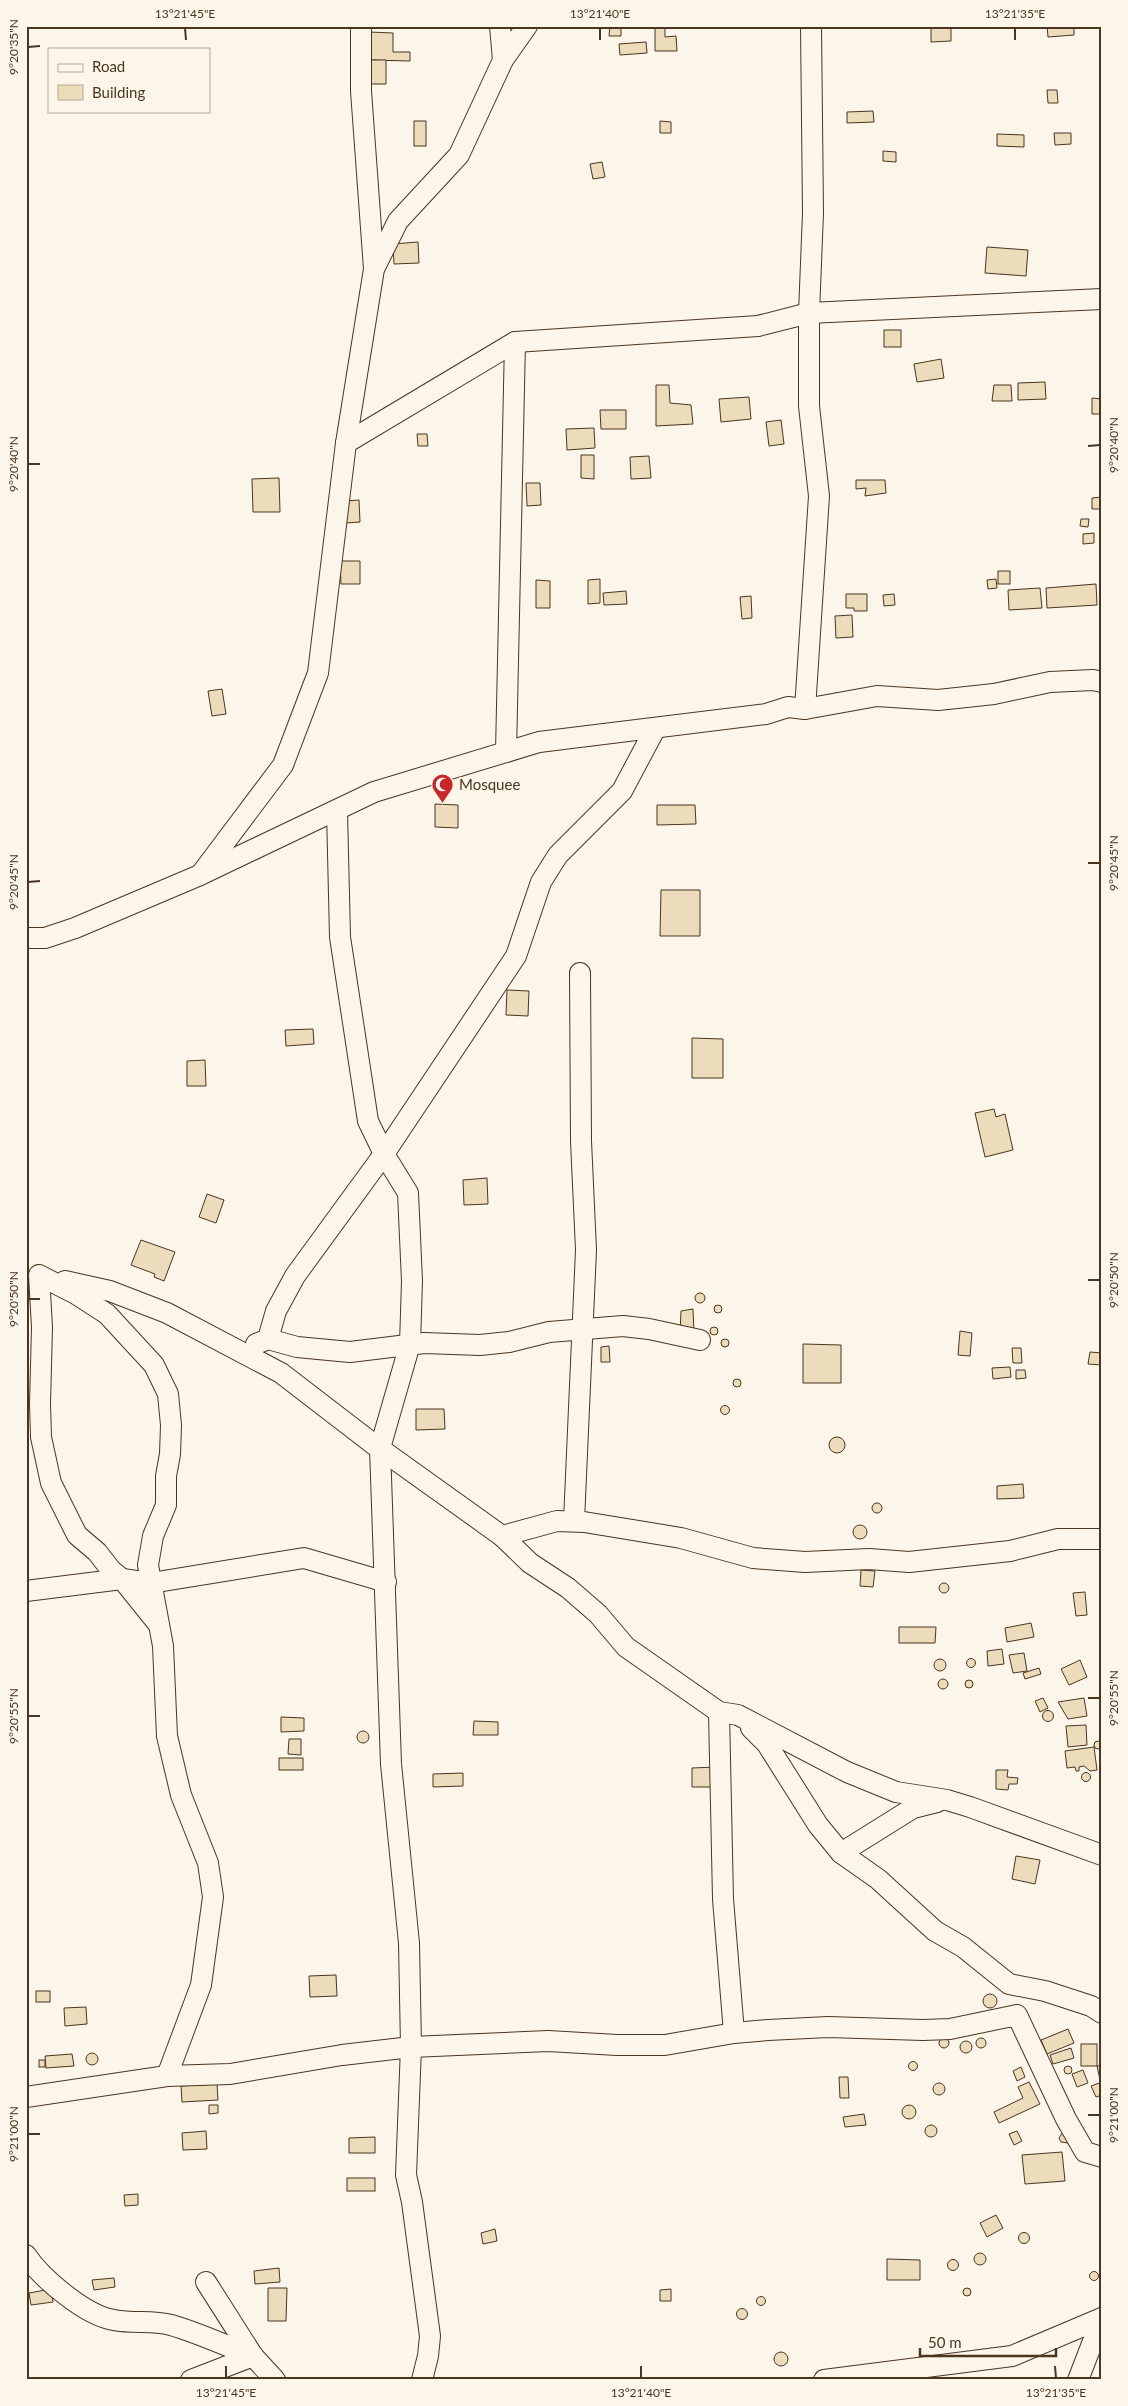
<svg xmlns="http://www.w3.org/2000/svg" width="1128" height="2406" font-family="Lato,sans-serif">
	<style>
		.building { fill: #ecdcbc; stroke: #4a3520 }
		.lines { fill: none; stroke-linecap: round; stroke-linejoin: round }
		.minor-casing { stroke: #4a3520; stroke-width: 22 }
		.minor { stroke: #fbf6e9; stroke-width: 20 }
		.ticks { fill: none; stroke: #4a3520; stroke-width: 2 }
		.labels { text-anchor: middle; stroke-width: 4; stroke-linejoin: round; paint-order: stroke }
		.poi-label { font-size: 15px; fill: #4a3520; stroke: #fbf6e9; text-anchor: start }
		.neatline { fill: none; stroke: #4a3520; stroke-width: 2 }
		.ticks-label { font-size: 12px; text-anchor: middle; fill: #4a3520 }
	</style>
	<rect width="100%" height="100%" fill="#fbf6e9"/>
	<g class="building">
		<polygon points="610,26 621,26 621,36 609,36"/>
		<polygon points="655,26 665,26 665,37 676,36 677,51 655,51"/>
		<polygon points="931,26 951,26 951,41 931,42"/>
		<polygon points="1047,26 1074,26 1074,35 1048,37"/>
		<polygon points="369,32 393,33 393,52 410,52 410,61 370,60"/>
		<polygon points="646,42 647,53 620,55 619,44"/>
		<polygon points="370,60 386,60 386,84 369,84"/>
		<polygon points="1047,90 1057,90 1058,103 1048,103"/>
		<polygon points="873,111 874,122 847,123 847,112"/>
		<rect x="414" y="121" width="12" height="25"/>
		<polygon points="660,121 671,122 671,133 660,133"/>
		<polygon points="1054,133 1071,133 1071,144 1055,145"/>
		<polygon points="997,134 1024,135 1024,147 997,146"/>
		<polygon points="883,151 896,152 896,162 883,161"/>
		<polygon points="602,162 605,177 593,179 590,164"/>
		<polygon points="418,242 419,263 394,264 393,244"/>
		<polygon points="987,247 1028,250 1026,276 985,273"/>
		<rect x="884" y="330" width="17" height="17"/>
		<polygon points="941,359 944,378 917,382 914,364"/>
		<polygon points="1045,382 1046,399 1018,400 1018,383"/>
		<polygon points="656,385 669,385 670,403 691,405 693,424 656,426"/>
		<polygon points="994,385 1011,385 1012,401 992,401"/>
		<polygon points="749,397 751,419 721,422 719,399"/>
		<polygon points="1092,398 1102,399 1102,414 1092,414"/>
		<polygon points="600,410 626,410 626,429 601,429"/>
		<polygon points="781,420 784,444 769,446 766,422"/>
		<polygon points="594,428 595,448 567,450 566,429"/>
		<polygon points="417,434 427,434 428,446 418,446"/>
		<polygon points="581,455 594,455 594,479 581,478"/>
		<polygon points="649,456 651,478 631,479 630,457"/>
		<polygon points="279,478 280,512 253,512 252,479"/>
		<polygon points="856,480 885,480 886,493 865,496 866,488 856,489"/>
		<polygon points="526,483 540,483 541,505 527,506"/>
		<polygon points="1102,497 1102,509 1092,509 1092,498"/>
		<polygon points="359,500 360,522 346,523 344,501"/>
		<polygon points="1081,519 1089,519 1088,527 1080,526"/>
		<polygon points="1094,533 1094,543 1083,544 1083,534"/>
		<polygon points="340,561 360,561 360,584 341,584"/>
		<rect x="998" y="571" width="12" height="13"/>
		<polygon points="600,579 600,603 588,604 588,580"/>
		<polygon points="996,579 997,588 988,589 987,580"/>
		<polygon points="536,580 550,581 550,608 536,608"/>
		<polygon points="1096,584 1097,605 1047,608 1046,588"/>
		<polygon points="1040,588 1042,608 1009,610 1008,590"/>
		<polygon points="626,591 627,604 604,605 603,593"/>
		<polygon points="846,594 867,594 867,611 854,611 854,608 846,608"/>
		<polygon points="894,594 895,605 884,606 883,595"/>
		<polygon points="751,596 752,618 742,619 740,597"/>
		<polygon points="852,615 853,637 836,638 835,616"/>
		<polygon points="222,689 226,714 212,716 208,691"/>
		<polygon points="435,804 458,805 458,828 435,827"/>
		<polygon points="657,805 695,805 696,824 657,825"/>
		<polygon points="661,890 700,890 700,936 660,936"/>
		<polygon points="507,990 529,991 528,1016 506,1015"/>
		<polygon points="313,1029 314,1044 286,1046 285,1030"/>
		<polygon points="692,1038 723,1039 723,1078 692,1078"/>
		<polygon points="205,1060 206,1086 187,1086 187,1061"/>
		<polygon points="994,1109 996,1117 1005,1114 1013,1150 985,1157 975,1113"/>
		<rect x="1100" y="1111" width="2" height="21"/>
		<polygon points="487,1178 488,1204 464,1205 463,1180"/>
		<polygon points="207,1194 224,1200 216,1223 199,1217"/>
		<polygon points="141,1240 175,1252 164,1281 154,1277 155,1274 131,1265"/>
		<circle cx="700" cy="1298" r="5"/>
		<circle cx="718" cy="1309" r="4"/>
		<polygon points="693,1309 694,1333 680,1333 681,1311"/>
		<circle cx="714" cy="1331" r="4"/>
		<polygon points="960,1331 972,1333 970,1356 958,1355"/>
		<circle cx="725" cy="1343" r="4"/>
		<polygon points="803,1344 841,1345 841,1383 803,1383"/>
		<polygon points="609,1346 610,1362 601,1362 601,1347"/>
		<polygon points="1012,1348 1021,1348 1022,1363 1013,1363"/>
		<polygon points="1090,1352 1102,1353 1102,1365 1088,1364"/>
		<polygon points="1010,1367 1011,1377 993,1379 992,1368"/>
		<polygon points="1016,1370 1025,1370 1026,1378 1016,1379"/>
		<circle cx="737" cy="1383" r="4"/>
		<circle cx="725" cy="1410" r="4.5"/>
		<polygon points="416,1409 444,1409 445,1429 416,1430"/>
		<circle cx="837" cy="1445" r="8"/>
		<polygon points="1023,1484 1024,1498 997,1499 997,1486"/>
		<circle cx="877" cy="1508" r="5"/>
		<circle cx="860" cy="1532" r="7"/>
		<polygon points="861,1570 875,1571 873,1587 860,1586"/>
		<circle cx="944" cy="1588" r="5"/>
		<polygon points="1085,1592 1087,1615 1076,1616 1073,1593"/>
		<polygon points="1031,1623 1034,1637 1007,1642 1005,1628"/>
		<polygon points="899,1627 936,1627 935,1643 899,1643"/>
		<polygon points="1002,1649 1004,1664 988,1666 987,1651"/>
		<polygon points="1024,1653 1027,1671 1013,1673 1009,1655"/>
		<circle cx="971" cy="1663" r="4.5"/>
		<circle cx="940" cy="1665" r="6"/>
		<polygon points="1080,1660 1087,1677 1069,1685 1061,1669"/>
		<polygon points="1039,1668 1041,1674 1025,1679 1023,1673"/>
		<circle cx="943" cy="1684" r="5"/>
		<circle cx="969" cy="1684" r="4"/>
		<polygon points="1043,1698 1048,1708 1040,1712 1035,1701"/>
		<polygon points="1084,1698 1087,1716 1068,1719 1058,1702"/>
		<circle cx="1048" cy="1716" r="5.5"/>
		<polygon points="281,1717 304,1718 304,1731 281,1732"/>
		<polygon points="474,1721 498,1722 498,1735 473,1735"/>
		<polygon points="1086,1725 1087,1745 1068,1747 1066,1726"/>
		<circle cx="363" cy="1737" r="6"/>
		<polygon points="289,1739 301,1739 301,1755 288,1754"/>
		<circle cx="1098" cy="1745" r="4"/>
		<polygon points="1094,1747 1097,1770 1090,1771 1084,1766 1079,1767 1079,1771 1076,1771 1075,1767 1067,1768 1065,1751"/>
		<rect x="279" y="1758" width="24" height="12"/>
		<polygon points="716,1767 716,1787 692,1787 692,1768"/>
		<polygon points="996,1770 1008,1770 1007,1777 1018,1778 1017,1784 1009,1784 1008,1790 996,1789"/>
		<circle cx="1086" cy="1777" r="4.5"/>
		<polygon points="463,1773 463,1786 433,1787 433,1774"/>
		<polygon points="1016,1856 1040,1860 1035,1884 1012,1879"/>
		<polygon points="336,1975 337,1996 310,1997 309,1976"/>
		<rect x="36" y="1991" width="14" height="11"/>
		<circle cx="990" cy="2001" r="7"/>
		<polygon points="86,2007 87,2024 65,2026 64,2008"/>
		<polygon points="1068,2029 1074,2043 1047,2054 1041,2040"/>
		<circle cx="944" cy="2043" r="5"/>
		<circle cx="981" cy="2043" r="5"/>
		<circle cx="966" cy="2047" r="6"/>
		<rect x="1081" y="2044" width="16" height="22"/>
		<polygon points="1071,2048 1074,2058 1053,2064 1050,2055"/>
		<circle cx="92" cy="2059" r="6"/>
		<polygon points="72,2054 74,2066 46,2068 45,2056"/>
		<rect x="39" y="2060" width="6" height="7"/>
		<circle cx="913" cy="2066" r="4.5"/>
		<polygon points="1102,2065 1102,2079 1100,2080 1097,2066"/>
		<circle cx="1068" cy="2070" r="4"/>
		<polygon points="1021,2067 1025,2077 1017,2081 1013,2071"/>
		<polygon points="1083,2070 1088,2083 1077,2087 1072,2074"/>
		<polygon points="839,2077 848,2077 849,2098 840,2098"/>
		<polygon points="1029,2082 1040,2104 999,2123 994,2112 1023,2098 1018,2087"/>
		<polygon points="1102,2082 1102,2095 1096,2097 1091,2086"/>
		<circle cx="939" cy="2089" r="6"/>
		<polygon points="217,2084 218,2100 182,2102 181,2086"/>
		<circle cx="909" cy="2112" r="7"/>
		<polygon points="209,2105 218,2105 218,2113 209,2114"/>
		<polygon points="864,2114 866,2125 845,2127 843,2117"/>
		<circle cx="931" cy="2131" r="6"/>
		<polygon points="206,2131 207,2149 183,2150 182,2133"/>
		<polygon points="1017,2131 1022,2141 1014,2145 1009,2134"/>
		<polygon points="1063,2132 1071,2141 1068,2143 1061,2142 1059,2138"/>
		<polygon points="375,2137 375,2153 349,2153 349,2138"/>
		<polygon points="1062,2152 1065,2181 1025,2184 1022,2155"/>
		<rect x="347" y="2178" width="28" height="13"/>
		<polygon points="138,2194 138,2205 125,2206 124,2195"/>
		<polygon points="996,2215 1003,2228 987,2237 980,2223"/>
		<polygon points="495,2229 497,2241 483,2244 481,2233"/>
		<circle cx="1024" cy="2238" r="5.5"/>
		<circle cx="980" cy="2259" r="6"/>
		<polygon points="887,2259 920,2260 920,2280 887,2280"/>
		<circle cx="953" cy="2265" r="5.5"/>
		<polygon points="279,2268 280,2282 255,2284 254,2271"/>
		<circle cx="1094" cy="2276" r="4.5"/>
		<polygon points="114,2278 115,2287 94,2290 92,2280"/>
		<polygon points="268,2288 287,2288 286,2321 268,2321"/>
		<circle cx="967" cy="2292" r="4"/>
		<polygon points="51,2289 53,2302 31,2305 29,2293"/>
		<polygon points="671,2289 671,2301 660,2301 660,2290"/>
		<circle cx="761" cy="2301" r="4.5"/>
		<circle cx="742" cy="2314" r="5.5"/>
		<circle cx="781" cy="2359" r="7"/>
	</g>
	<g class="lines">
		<defs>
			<g id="minor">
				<polyline points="361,26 361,91 374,269"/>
				<polyline points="503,60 527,26"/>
				<polyline points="346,443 515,342 758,326 809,313 1102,299"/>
				<polyline points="805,709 819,496 809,406 809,313 813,213 811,26"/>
				<polyline points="506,752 515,342"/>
				<polyline points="337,811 340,937 368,1121 384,1154 408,1193 412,1281 410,1344 380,1448 391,1764 409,1943 411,2047 406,2175 412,2202 430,2336 428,2356 422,2380"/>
				<polyline points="201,874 283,765 318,673 346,443 374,269 398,221 459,155 503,60 500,26"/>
				<polyline points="26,938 45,938 75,928 200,875 374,792 539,742 766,714 788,707 805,709 877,696 938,700 994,694 1050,682 1093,680 1102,682"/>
				<polyline points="65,1281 110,1291 167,1313 281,1373 372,1443 502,1536 530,1563 568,1588 598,1614 626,1647 719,1712 738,1715 847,1772 896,1792 947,1800 970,1807 1102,1855"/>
				<polyline points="268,1339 276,1311 295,1276 384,1154 516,956 541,882 558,855 622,791 655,729"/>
				<polyline points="256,1344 268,1339 297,1347 350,1352 424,1343 480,1345 509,1342 549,1332 623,1326 649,1329 700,1340"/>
				<polyline points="574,1521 586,1250 581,1141 580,973"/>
				<polyline points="502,1536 557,1521 584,1522 681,1538 753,1558 805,1562 869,1559 909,1562 1010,1551 1058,1539 1102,1539"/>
				<polyline points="26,1591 122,1579 151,1583 304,1558 386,1582"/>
				<polyline points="159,1625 122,1579 111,1570 97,1552 77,1535 51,1483 41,1437 40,1404 42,1327 39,1275 76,1294 107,1314 154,1365 168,1394 171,1425 170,1454 166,1476 166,1505 153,1536 148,1565 163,1646 167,1736 181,1795 208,1863 213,1897 201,1985 167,2076"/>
				<polyline points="719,1712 723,1899 734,2033"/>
				<polyline points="751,1728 767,1744 818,1825 841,1853 878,1879 935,1931 963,1947 1009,1984 1045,1991 1091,2006 1102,2013"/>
				<polyline points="841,1853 913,1808 937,1802"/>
				<polyline points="26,2097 167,2076 230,2074 342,2055 411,2047 548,2041 617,2045 665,2045 734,2033 768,2030 828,2027 923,2030 950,2029 1017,2015 1066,2119 1085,2152 1102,2157"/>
				<path d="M26 2255C41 2278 86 2316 114 2320 133 2324 152 2320 171 2325 199 2333 226 2346 253 2356"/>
				<polyline points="206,2282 253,2356 275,2380"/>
				<polyline points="191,2380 253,2356"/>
				<polyline points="824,2380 1012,2356 1102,2318"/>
				<polyline points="1078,2380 1102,2318"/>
			</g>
		</defs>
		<use href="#minor" class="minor-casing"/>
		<use href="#minor" class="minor"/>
	</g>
	<path class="ticks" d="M185 28 186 40M600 28V40M1015 28V40M28 47 40 46M1088 446 1100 445M28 464H40M1088 863H1100M28 882 40 881M1088 1280H1100M28 1299H40M1088 1698H1100M28 1716H40M1088 2115H1100M28 2134H40M226 2366V2378M641 2366V2378M1055 2366 1056 2378"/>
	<defs>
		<symbol id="mosque-pin" viewBox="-11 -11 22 30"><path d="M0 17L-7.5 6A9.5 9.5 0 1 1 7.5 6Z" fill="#c62828" stroke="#fbf6e9"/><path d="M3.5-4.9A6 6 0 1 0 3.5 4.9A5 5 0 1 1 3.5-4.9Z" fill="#fff"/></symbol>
	</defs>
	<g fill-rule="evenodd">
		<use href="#mosque-pin" x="430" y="772" width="25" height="34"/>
	</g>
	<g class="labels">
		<g class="poi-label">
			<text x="459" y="790">Mosquee</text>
		</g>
	</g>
	<rect width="1128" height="2406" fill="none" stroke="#fbf6e9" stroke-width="55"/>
	<rect x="48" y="48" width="162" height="65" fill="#fbf6e9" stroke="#b4a999"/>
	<rect x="58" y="64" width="25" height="8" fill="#fbf6e9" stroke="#b4a999"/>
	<text x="92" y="72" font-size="15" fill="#4a3520">Road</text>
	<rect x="58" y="85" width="25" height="15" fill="#ecdcbc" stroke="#b4a999"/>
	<text x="92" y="98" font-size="15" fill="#4a3520">Building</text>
	<path d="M920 2348v8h136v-8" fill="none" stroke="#4a3520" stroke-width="2.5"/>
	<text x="928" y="2348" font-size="15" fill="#4a3520" stroke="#fbf6e9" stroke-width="4" paint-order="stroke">50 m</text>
	<rect x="28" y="28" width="1072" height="2350" class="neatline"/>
	<g class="ticks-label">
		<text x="185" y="18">13°21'45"E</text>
		<text x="600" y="18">13°21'40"E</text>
		<text x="1015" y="18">13°21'35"E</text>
		<text transform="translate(14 47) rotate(-90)" y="4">9°20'35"N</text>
		<text transform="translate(1114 445) rotate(-90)" y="4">9°20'40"N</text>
		<text transform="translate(14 464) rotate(-90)" y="4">9°20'40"N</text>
		<text transform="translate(1114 863) rotate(-90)" y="4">9°20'45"N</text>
		<text transform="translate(14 882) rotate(-90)" y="4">9°20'45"N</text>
		<text transform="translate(1114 1280) rotate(-90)" y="4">9°20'50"N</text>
		<text transform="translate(14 1299) rotate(-90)" y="4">9°20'50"N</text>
		<text transform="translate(1114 1698) rotate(-90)" y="4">9°20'55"N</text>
		<text transform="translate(14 1716) rotate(-90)" y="4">9°20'55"N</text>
		<text transform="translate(1114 2115) rotate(-90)" y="4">9°21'00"N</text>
		<text transform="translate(14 2134) rotate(-90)" y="4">9°21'00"N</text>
		<text x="226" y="2397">13°21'45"E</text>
		<text x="641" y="2397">13°21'40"E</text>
		<text x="1056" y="2397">13°21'35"E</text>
	</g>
</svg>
